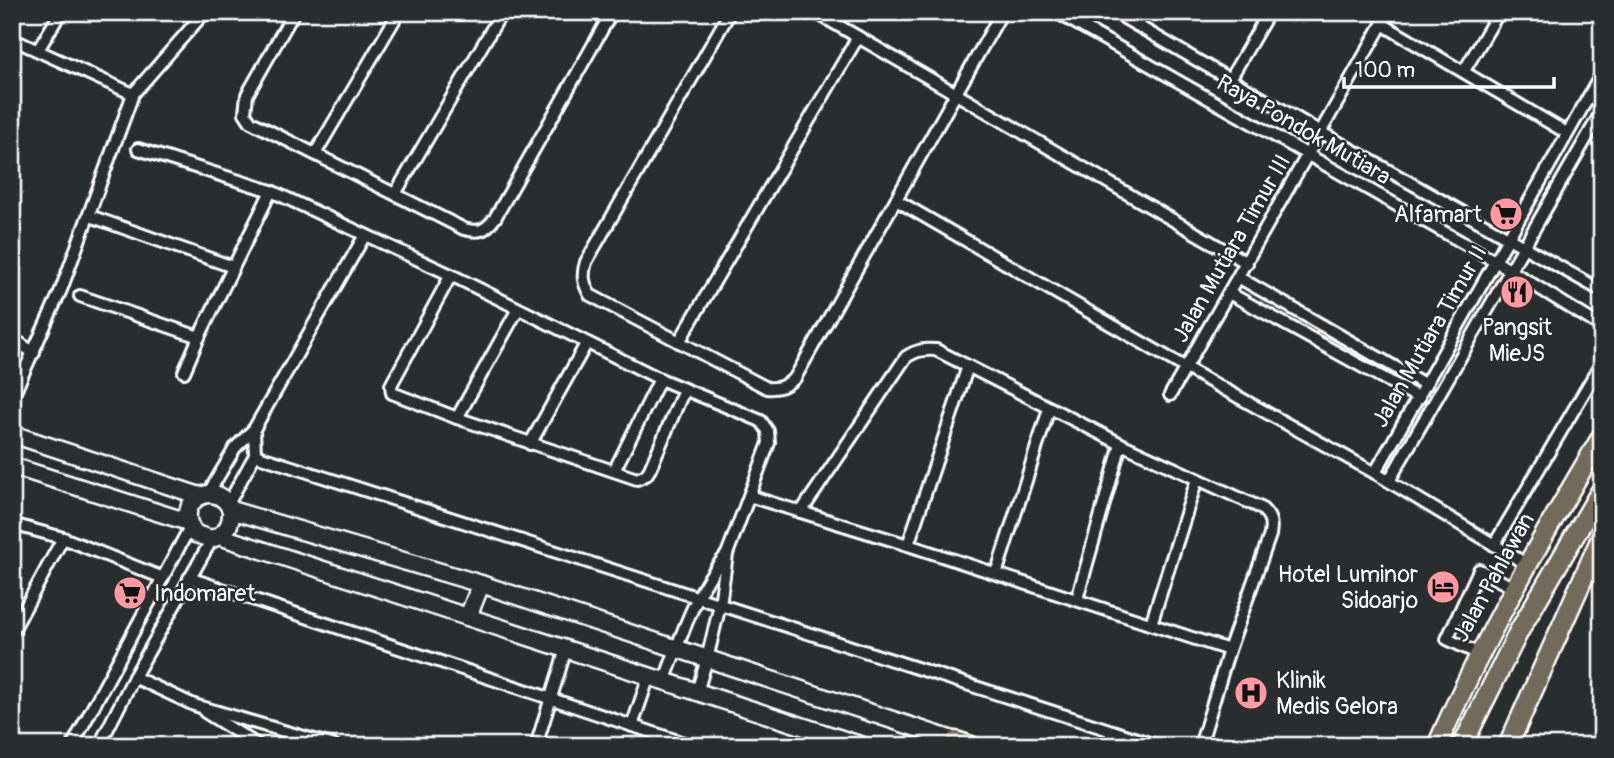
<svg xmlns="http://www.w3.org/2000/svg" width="1614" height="758" font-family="Pangolin,sans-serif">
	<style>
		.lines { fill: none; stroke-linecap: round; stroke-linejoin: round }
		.minor-casing { stroke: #fff; stroke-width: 16 }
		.secondary-casing { stroke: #fff; stroke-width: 21 }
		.primary-casing { stroke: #fff; stroke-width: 23 }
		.minor { stroke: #2a2d2e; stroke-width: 10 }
		.secondary { stroke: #2a2d2e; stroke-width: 16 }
		.primary { stroke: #726b5a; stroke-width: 18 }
		.labels { text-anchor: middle; stroke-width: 5; stroke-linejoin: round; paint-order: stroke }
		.street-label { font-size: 23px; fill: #fff; stroke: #2a2d2e }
		.poi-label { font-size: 23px; fill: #fff; stroke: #2a2d2e; text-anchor: end }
	</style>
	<rect width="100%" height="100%" fill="#2a2d2e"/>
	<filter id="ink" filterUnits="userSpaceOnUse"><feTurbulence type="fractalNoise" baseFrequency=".0143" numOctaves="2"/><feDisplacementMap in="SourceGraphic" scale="14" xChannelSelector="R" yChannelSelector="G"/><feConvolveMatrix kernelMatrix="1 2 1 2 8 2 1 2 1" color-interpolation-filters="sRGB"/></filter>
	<g filter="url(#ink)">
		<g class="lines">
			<defs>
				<g id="minor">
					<path d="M294 12 247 95 245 113 251 122 464 229C480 233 485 231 495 218L612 12"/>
					<path d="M730 12 586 262C582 275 583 283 590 295L767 388C780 389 785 386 795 378L1002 12"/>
					<polyline points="815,12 1247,263"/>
					<polyline points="1056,12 1495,261 1602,327"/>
					<polyline points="1114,12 1322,133 1602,291"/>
					<polyline points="1382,24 1567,133"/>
					<polyline points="12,39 133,94 205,12"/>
					<polyline points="38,50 61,12"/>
					<polyline points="1464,71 1499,12"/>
					<polyline points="1230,79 1269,12"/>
					<polyline points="138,149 271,191 451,275 660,379 761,421 768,431 769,443 727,554 720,605 707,659 697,692"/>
					<polyline points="315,154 399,12"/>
					<polyline points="395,194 502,12"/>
					<polyline points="896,200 1186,368 1375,473 1526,564"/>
					<polyline points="90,216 233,267"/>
					<polyline points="451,275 391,385 392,393 457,418 637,479 646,475 650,469 684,390"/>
					<polyline points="1238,277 1426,385"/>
					<polyline points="1229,293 1419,398"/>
					<polyline points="80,296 199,337"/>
					<polyline points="12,338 34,353"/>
					<polyline points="679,342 858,37"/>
					<polyline points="184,372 199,337 271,191"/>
					<polyline points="1170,395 1389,12"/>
					<polyline points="12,398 61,290 133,94"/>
					<polyline points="457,418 518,309"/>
					<polyline points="530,444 586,344"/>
					<polyline points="255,455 1159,746"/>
					<polyline points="614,471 660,379"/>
					<polyline points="1375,473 1602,73"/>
					<polyline points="1389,481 1602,111"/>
					<polyline points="208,494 235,448 254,429 365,235"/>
					<polyline points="749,496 908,545 1229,650"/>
					<polyline points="228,504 255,455 254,429"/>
					<path d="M801 512 906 357C917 350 924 349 936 350L1121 444 1261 508C1271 517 1272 523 1270 535L1229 650 1200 746"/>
					<polyline points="12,524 63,538 163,578"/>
					<polyline points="908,545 968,366"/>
					<polyline points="1494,545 1602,362"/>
					<polyline points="996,574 1049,409"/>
					<polyline points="189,578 693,746"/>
					<polyline points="1077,599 1121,444"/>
					<polyline points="1151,624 1197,479"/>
					<polyline points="12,632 63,538"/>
					<polyline points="1479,654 1447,639 1479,570 1514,588"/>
					<polyline points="134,677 194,705 335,746"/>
					<path d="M664 682C681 637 695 590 727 554"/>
					<polyline points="205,712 259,746"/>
					<polyline points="632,726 649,676"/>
					<polyline points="72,746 190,527"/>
					<polyline points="99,746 134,677 212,539"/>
					<polyline points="536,746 566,649"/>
					<polyline points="1108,746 1112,731"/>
				</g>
				<g id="secondary">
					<polyline points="12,434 200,496"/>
					<polyline points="12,466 188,522"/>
					<path d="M231 510C232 525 226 534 212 539L195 534C170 502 217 476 231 510L481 584 956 741"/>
					<polyline points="219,536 863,746"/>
					<polyline points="468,617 481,584"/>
				</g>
				<g id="primary">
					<polyline points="954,746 956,741 971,746"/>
					<path d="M1437 746C1484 638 1542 537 1602 436"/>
					<polyline points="1462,746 1519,631 1602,489"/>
					<polyline points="1508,746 1602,536"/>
				</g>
			</defs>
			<use href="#minor" class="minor-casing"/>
			<use href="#secondary" class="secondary-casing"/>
			<use href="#primary" class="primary-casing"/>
			<use href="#minor" class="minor"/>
			<use href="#secondary" class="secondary"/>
			<use href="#primary" class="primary"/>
		</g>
	</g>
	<defs>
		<symbol id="supermarket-disc" viewBox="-11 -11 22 22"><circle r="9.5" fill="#ff9aa2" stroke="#2a2d2e"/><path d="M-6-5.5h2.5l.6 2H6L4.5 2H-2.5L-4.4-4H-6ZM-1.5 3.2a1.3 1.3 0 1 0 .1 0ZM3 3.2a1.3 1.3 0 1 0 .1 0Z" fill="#111"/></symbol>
		<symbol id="restaurant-disc" viewBox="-11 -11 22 22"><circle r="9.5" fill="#ff9aa2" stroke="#2a2d2e"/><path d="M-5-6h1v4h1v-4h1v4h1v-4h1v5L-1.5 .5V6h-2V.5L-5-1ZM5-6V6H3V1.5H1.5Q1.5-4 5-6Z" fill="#111"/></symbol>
		<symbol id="hotel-disc" viewBox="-11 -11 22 22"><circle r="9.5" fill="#ff9aa2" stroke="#2a2d2e"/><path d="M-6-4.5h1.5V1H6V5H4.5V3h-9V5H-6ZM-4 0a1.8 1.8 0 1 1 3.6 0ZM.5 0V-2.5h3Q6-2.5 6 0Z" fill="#111"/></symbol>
		<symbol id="hospital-disc" viewBox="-11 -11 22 22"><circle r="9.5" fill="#ff9aa2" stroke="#2a2d2e"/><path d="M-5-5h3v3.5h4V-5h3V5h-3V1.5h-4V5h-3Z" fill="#111"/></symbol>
	</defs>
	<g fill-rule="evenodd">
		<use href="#supermarket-disc" x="1487" y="195" width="38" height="38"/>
		<use href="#restaurant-disc" x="1498" y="273" width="38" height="38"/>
		<use href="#hotel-disc" x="1424" y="568" width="38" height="38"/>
		<use href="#supermarket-disc" x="111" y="574" width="38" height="38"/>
		<use href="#hospital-disc" x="1232" y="674" width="38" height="38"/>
	</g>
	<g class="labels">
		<g class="street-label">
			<text transform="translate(1304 129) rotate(30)" y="8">Raya Pondok Mutiara</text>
			<text transform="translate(1231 248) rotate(-60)" y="8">Jalan Mutiara Timur III</text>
			<text transform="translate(1429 336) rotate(-60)" y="8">Jalan Mutiara Timur II</text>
			<text transform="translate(1493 577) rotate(-61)" y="8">Jalan Pahlawan</text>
		</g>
		<g class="poi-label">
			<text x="1482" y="222">Alfamart</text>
			<text x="1517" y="335" text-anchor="middle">Pangsit<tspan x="1517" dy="26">MieJS</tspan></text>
			<text x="1418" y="582">Hotel Luminor<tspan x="1418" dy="26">Sidoarjo</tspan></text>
			<text x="154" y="601" text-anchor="start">Indomaret</text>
			<text x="1276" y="688" text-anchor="start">Klinik<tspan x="1276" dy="26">Medis Gelora</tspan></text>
		</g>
	</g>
	<rect width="1614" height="758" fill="none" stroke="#2a2d2e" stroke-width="42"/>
	<rect x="21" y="21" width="1572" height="716" fill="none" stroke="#fff" stroke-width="2.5" filter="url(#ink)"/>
	<path d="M1344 77v10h210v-10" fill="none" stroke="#ffffff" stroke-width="3.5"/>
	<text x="1355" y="77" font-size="21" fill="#ffffff" stroke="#2a2d2e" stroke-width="5" paint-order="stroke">100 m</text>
</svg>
